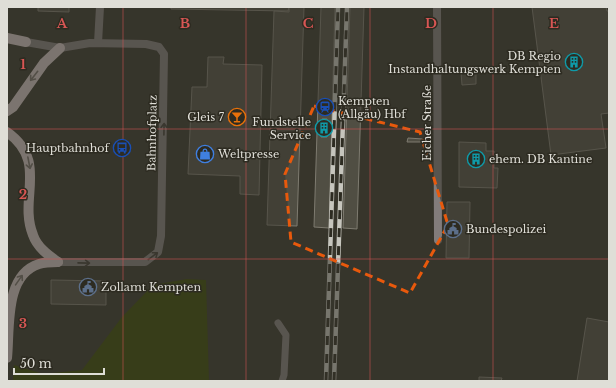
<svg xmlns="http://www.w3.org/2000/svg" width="616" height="388" font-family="'Libre Baskerville',serif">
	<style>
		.green { fill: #394703 }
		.building { fill: #504e43; stroke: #7e7b70 }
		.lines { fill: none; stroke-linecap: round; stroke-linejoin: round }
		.lane { stroke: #827c7b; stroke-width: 7 }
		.street { stroke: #827c7b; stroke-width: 8 }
		.primary { stroke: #cfc2c0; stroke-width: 10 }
		.rail-casing { stroke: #c6c5bd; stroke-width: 4.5 }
		.rail { stroke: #2d2b21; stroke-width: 3; stroke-dasharray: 9; stroke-linecap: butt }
		.oneway { stroke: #766f69 }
		.oneway2 { stroke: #3e3b33 }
		.marked { fill: none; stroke: #e8590c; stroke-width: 3; stroke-dasharray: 8 5; stroke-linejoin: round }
		.grid { fill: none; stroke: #d85654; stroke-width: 1; stroke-opacity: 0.55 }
		.labels { text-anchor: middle; stroke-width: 3; stroke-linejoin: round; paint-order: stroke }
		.poi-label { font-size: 11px; fill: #dfded7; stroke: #2d2b21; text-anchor: start }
		.street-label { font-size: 11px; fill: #dfded7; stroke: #2d2b21 }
		.grid-label { font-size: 13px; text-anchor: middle; font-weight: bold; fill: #d85654; stroke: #2d2b21; stroke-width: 3; stroke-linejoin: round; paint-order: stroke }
	</style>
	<rect width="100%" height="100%" fill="#37352b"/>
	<polygon class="green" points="187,279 206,280 209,381 13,381 14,365 43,374 82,370 122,317 153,285"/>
	<g class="building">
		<polygon points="38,7 69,7 69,12 38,11"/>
		<polygon points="171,7 289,7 288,11 171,9"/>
		<polygon points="289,7 304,7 297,226 267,225 274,11 289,12"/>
		<polygon points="321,7 335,7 329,228 314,227"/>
		<polygon points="350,7 364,7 357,229 343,228"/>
		<polygon points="532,7 606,7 607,11 609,11 609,113 601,114 606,148 551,155"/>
		<polygon points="208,57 224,57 223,64 262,65 259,195 240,194 240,176 188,174 192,87 207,87"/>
		<polygon points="476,71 476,84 462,85 461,72"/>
		<polygon points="322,119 327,119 327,137 321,137"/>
		<polygon points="408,138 423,139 423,142 407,142"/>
		<polygon points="459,142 486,143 486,151 494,151 494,168 498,168 497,188 459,187"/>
		<polygon points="447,202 470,202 469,258 446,258"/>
		<polygon points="51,280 106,281 106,305 51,304"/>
		<polygon points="587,318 609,322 609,381 577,381"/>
		<polygon points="479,377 502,378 501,381 479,381"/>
	</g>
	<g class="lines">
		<polyline class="lane" points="278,323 286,335 284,375 282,381"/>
		<g class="street">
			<polyline points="437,7 438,240"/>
			<polyline points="26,42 60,48 90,43 146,44 159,47 164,54 161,236 158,252 145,262 58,262"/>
			<polyline points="98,43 100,7"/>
		</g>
		<g class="primary">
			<polyline points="7,38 26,42"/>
			<polyline points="7,111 13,107 44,63 60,48"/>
			<path d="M7 132C49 162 18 198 33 235 37 247 48 255 58 262"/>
			<path d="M7 358C10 328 4 275 39 264 45 262 52 262 58 262"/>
		</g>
		<defs>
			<g id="rail">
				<polyline points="326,381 338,7"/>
				<polyline points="334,381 347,7"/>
			</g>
		</defs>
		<use href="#rail" class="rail-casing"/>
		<use href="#rail" class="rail"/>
	</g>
	<defs><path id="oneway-shaft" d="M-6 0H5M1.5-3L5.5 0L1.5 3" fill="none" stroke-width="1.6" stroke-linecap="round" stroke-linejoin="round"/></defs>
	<g class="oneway">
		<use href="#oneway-shaft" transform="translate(34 76) rotate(128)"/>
		<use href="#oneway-shaft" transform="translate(29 163) rotate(79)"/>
		<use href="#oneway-shaft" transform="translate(19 280) rotate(-55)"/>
	</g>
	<g class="oneway2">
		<use href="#oneway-shaft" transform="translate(164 129) rotate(-89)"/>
		<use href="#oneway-shaft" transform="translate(153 256) rotate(-37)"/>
		<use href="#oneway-shaft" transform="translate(84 263) rotate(1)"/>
	</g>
	<path d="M0 0H616V388H0ZM314 106 420 132 448 225 410 293 291 242 285 174Z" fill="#37352b" fill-opacity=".55" fill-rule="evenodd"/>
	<path class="marked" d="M314 106 420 132 448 225 410 293 291 242 285 174Z"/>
	<path class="grid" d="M123 7V381M246 7V381M370 7V381M493 7V381M7 129H609M7 259H609"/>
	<defs>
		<symbol id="building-ring" viewBox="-11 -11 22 22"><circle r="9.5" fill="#2d2b21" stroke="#0f9aa8" stroke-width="1.5"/><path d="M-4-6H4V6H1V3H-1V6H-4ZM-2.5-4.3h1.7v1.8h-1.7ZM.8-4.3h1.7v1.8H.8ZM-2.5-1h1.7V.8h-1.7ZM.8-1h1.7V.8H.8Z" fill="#0f9aa8"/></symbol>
		<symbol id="station-ring" viewBox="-11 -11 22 22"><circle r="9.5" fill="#2d2b21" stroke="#1a4fb4" stroke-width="1.5"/><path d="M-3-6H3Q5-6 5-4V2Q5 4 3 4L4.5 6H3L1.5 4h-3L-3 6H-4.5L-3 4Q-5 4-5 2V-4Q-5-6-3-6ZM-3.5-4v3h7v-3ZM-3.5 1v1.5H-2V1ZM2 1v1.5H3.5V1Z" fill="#1a4fb4"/></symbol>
		<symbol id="bar-ring" viewBox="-11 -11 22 22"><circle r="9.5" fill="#2d2b21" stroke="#e8710a" stroke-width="1.5"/><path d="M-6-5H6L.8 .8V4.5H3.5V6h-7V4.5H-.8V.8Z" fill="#e8710a"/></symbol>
		<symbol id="bus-ring" viewBox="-11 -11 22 22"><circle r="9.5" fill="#2d2b21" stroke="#1a4fb4" stroke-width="1.5"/><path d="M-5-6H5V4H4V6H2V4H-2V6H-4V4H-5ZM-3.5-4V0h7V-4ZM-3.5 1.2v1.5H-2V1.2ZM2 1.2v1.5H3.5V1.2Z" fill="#1a4fb4"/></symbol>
		<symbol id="shop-ring" viewBox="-11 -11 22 22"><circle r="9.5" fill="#2d2b21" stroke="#3f7fe0" stroke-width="1.5"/><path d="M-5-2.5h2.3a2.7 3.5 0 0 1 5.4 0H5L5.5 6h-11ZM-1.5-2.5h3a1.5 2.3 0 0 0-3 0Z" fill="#3f7fe0"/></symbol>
		<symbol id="civic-ring" viewBox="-11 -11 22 22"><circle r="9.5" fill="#2d2b21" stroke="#5c6f8a" stroke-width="1.5"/><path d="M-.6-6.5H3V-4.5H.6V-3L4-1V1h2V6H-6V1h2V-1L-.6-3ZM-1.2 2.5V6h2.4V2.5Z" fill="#5c6f8a"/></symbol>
	</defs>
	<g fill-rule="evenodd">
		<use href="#building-ring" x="564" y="52" width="20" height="20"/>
		<use href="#station-ring" x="315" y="97" width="20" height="20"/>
		<use href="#bar-ring" x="227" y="107" width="20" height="20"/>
		<use href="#building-ring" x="314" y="118" width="20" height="20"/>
		<use href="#bus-ring" x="112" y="138" width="20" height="20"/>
		<use href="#shop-ring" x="195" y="144" width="20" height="20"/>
		<use href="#building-ring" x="466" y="149" width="20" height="20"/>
		<use href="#civic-ring" x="443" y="219" width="20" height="20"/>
		<use href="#civic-ring" x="78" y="277" width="20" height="20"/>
	</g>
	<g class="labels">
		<g class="poi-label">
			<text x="561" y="60" text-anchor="end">DB Regio<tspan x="561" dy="13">Instandhaltungswerk Kempten</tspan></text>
			<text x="338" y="105">Kempten<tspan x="338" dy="13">(Allgäu) Hbf</tspan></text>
			<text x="224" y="121" text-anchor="end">Gleis 7</text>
			<text x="311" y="126" text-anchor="end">Fundstelle<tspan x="311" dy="13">Service</tspan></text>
			<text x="109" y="152" text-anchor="end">Hauptbahnhof</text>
			<text x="218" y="158">Weltpresse</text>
			<text x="489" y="163">ehem. DB Kantine</text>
			<text x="466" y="233">Bundespolizei</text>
			<text x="101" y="291">Zollamt Kempten</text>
		</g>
		<g class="street-label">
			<text transform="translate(427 123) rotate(-90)" y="4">Eicher Straße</text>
			<text transform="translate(152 133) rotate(-89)" y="4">Bahnhofplatz</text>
		</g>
	</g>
	<g class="grid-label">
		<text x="62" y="28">A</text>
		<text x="185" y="28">B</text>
		<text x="308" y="28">C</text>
		<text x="431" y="28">D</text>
		<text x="554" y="28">E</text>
		<text x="23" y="69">1</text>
		<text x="23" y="199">2</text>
		<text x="23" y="328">3</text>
	</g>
	<rect width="616" height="388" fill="none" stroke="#dfded7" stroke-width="16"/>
	<path d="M14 368v6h90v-6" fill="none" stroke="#dfded7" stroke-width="2"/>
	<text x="20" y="368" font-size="12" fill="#dfded7" stroke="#2d2b21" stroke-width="3" paint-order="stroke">50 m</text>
</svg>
